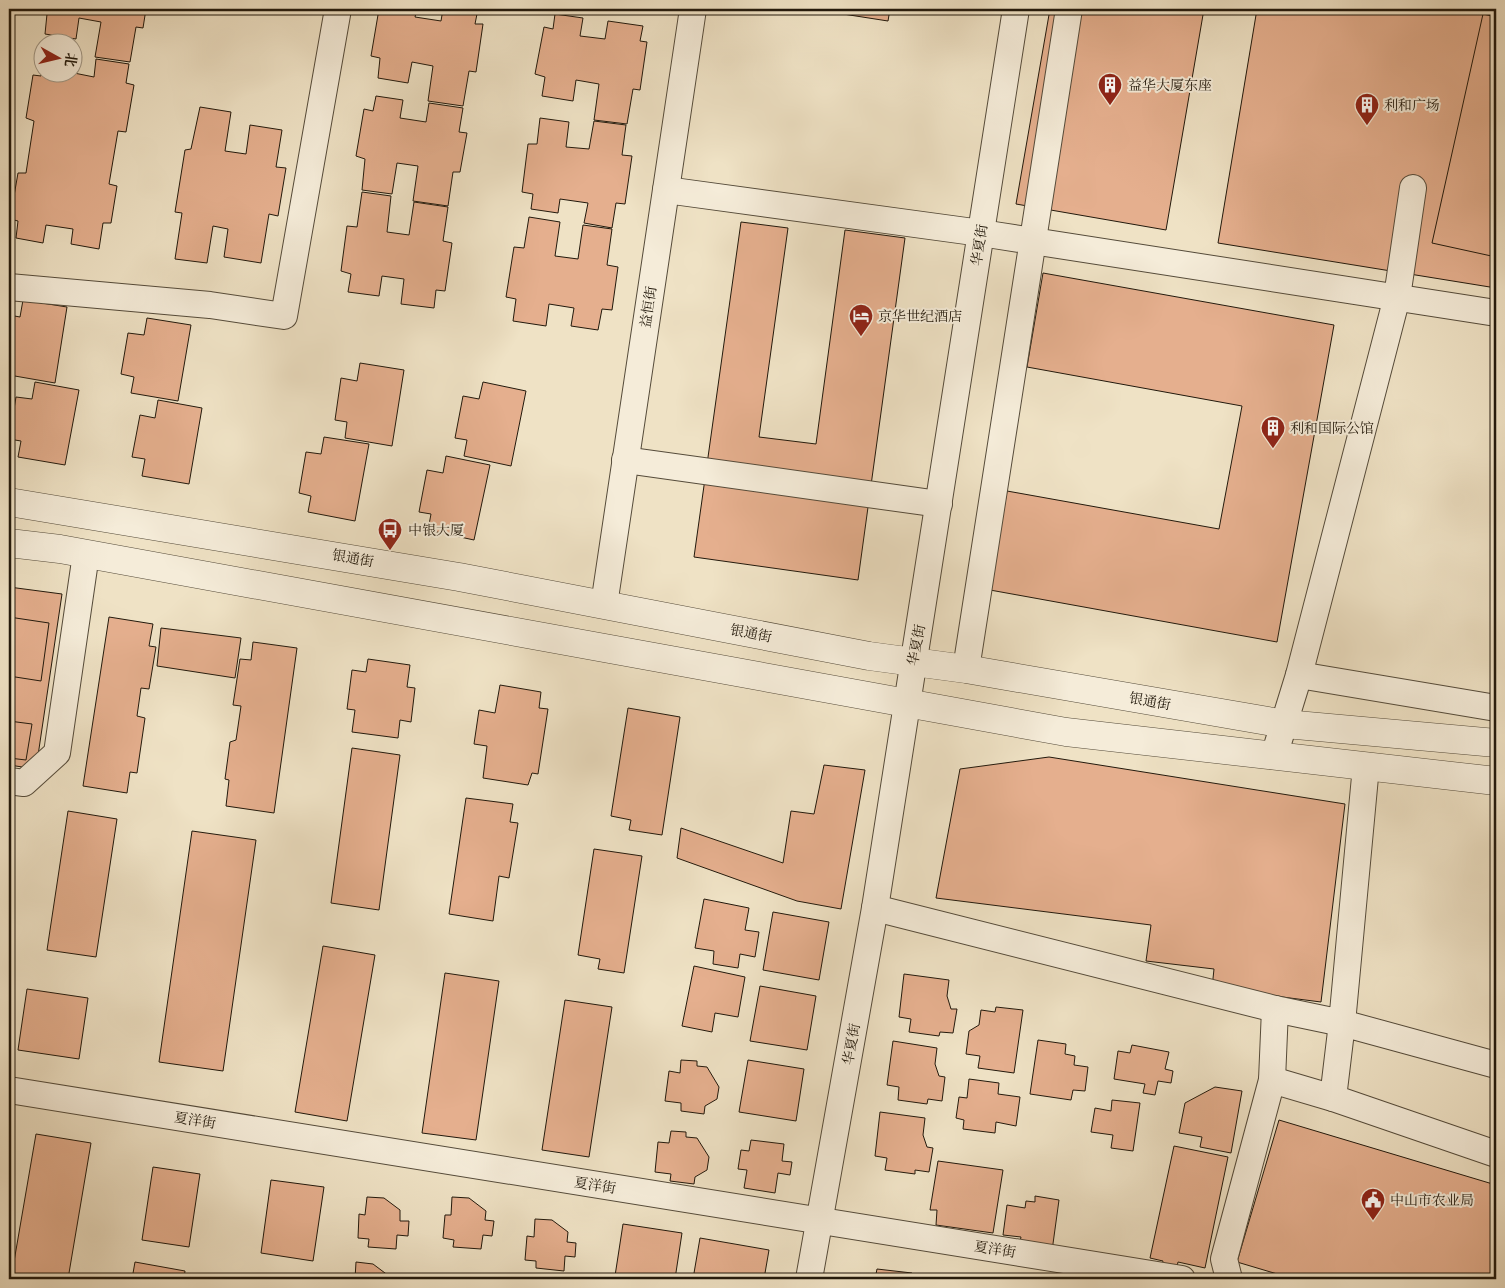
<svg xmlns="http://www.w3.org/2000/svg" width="1505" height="1288" font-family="'Libre Caslon Text','Noto Serif SC',serif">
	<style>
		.building { fill: #e5af8e; stroke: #22190c }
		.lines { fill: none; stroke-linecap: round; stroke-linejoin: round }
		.minor-casing { stroke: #554b3a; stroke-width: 28 }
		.tertiary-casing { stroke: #554b3a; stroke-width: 29 }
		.minor { stroke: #f5ecd9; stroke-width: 26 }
		.tertiary { stroke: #f5ecd9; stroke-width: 28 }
		.labels { text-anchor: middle; stroke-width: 4; stroke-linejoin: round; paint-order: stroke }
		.poi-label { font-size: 14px; fill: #22190c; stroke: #f5ecd9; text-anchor: start }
		.street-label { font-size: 14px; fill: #22190c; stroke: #f5ecd9 }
	</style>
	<rect width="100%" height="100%" fill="#efe2c5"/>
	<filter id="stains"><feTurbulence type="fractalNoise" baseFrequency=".004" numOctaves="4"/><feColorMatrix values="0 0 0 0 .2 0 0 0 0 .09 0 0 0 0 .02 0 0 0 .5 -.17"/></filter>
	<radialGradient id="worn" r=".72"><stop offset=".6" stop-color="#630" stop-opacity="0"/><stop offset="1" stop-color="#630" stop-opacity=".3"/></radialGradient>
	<g class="building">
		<polygon points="39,9 146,9 143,28 136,27 130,62 95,57 101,22 79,18 76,39 45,34 47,14 38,11"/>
		<polygon points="379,9 388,11 388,9 417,9 415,17 441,21 443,9 478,9 475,24 483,24 476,72 469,71 463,106 428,101 433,66 412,62 408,83 378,78 380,58 371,56"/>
		<polygon points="811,9 890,9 888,21"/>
		<polygon points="1050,9 1204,9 1166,230 1016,204"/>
		<polygon points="1257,9 1496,9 1496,288 1218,243"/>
		<polygon points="555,14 583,18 580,36 605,39 608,21 643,26 640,41 647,42 640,90 633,89 627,124 594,120 599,84 576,80 573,101 542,96 545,77 535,74 544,27 553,29"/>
		<polygon points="1483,14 1496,17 1496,257 1432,243"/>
		<polygon points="96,59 129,64 126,83 134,85 126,132 118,131 109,184 117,186 111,223 103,223 99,249 71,244 73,229 46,225 43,243 16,238 18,221 10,219 18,173 26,173 34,121 26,118 33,75 41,76 42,65 42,72 69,72 94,77"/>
		<polygon points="376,96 403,100 400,118 426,122 429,103 463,108 459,132 467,133 460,172 453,172 448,206 413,201 418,166 397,163 392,194 362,190 365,159 356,156 364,109 373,111"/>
		<polygon points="200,107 231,112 225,151 246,154 250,125 282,130 276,167 286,168 278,216 269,214 261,263 224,257 228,229 213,226 207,263 175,259 182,213 175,212 185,150 191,149"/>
		<polygon points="540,118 569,122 566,147 589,149 594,121 626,125 622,155 632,156 625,204 616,203 612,228 584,223 588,203 560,199 558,213 531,209 533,194 522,192 528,144 537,144"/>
		<polygon points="362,192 391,196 387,232 409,235 414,202 448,207 443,241 452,243 445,291 436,290 434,308 401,304 404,279 382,276 379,296 348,292 351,274 341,271 347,226 357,227"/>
		<polygon points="529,217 560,222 555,256 578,259 583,225 612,229 607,265 618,267 612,310 602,309 598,330 571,326 574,308 549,304 546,326 513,321 516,299 506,297 514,247 524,248"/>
		<polygon points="741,222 788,228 759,437 816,444 845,230 905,238 858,580 694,557"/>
		<polygon points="1043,273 1334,325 1277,642 990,590 1007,491 1219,529 1242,406 1027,367"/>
		<polygon points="23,300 67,307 55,383 9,375 9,315 20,317"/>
		<polygon points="147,318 191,325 178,401 131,393 134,377 121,374 128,333 144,335"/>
		<polygon points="360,363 404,370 392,446 345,438 347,422 335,420 341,378 357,381"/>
		<polygon points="35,382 79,390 65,465 18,457 21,441 9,439 16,397 32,399"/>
		<polygon points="483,382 526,391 511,466 464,456 467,440 455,438 463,396 479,399"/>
		<polygon points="158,400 202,408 189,484 142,476 145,459 132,457 140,415 155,418"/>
		<polygon points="324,437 369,444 355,521 308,512 311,496 299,493 306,452 321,454"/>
		<polygon points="446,456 490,465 474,540 428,530 431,514 419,512 427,470 443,473"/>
		<polygon points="9,587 62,594 36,769 9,765"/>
		<polygon points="9,617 49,623 41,681 9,676"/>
		<polygon points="109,617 153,624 149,646 156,647 149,689 141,688 137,716 145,718 137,773 130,772 127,793 83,786"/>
		<polygon points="161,628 241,638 235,678 157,666"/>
		<polygon points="253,642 297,648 274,813 226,806 229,780 225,779 230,742 236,740 241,706 233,705 240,659 251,660"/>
		<polygon points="368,659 410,665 407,687 415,688 411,722 400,720 398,738 352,732 355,710 347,709 352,670 366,672"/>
		<polygon points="500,685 541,692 539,708 548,709 538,774 532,773 528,785 483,778 487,746 474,744 479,710 495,713"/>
		<polygon points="628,708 680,717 662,835 629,830 631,820 611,816"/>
		<polygon points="9,721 32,724 26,760 9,758"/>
		<polygon points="352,748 400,755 379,910 331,903"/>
		<polygon points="1049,757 1345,804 1321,1002 1212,988 1214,969 1146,961 1151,925 936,898 960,769"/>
		<polygon points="824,765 865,770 841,909 797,901 677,858 681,828 783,863 791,811 814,814"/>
		<polygon points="466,798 513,804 510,822 518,823 509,878 499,876 493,921 449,914"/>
		<polygon points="68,811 117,819 96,957 47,950"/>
		<polygon points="192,831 256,840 223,1071 159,1062"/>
		<polygon points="594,849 642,856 624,973 598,969 600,959 578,955"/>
		<polygon points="704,899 749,908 745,930 759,932 755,957 740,954 738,968 713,964 714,951 695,948"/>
		<polygon points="773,912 829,922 819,980 763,970"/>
		<polygon points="323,946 375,955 347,1121 295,1112"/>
		<polygon points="694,966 745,977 738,1017 715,1013 712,1032 682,1026"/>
		<polygon points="445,973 499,981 476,1140 422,1133"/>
		<polygon points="904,974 949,980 947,996 951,1009 957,1009 953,1033 940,1032 939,1036 909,1032 911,1019 899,1017"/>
		<polygon points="760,986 816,996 807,1050 750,1041"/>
		<polygon points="27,989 88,998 79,1059 18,1050"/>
		<polygon points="565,1000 612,1007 589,1157 542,1150"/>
		<polygon points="996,1007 1023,1010 1014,1073 978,1068 980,1056 966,1054 969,1031 979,1025 981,1010 995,1012"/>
		<polygon points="1038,1040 1066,1044 1065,1054 1075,1056 1074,1065 1088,1067 1085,1091 1073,1090 1071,1100 1030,1094"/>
		<polygon points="893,1041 937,1048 935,1064 939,1076 945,1077 942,1101 928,1099 927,1104 898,1100 899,1087 887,1085"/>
		<polygon points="1132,1045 1169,1052 1165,1069 1173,1071 1171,1083 1158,1081 1155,1095 1143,1093 1145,1084 1114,1079 1118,1051 1130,1053"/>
		<polygon points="681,1060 697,1061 697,1066 707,1067 719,1087 717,1099 705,1106 704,1114 681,1111 681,1103 665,1101 669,1071 680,1073"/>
		<polygon points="748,1060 804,1069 796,1121 739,1112"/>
		<polygon points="969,1079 999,1083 998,1094 1020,1097 1016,1126 996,1122 995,1133 963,1129 964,1120 956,1118 959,1097 967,1098"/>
		<polygon points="1215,1087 1242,1091 1231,1153 1200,1147 1202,1137 1179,1133 1185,1103"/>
		<polygon points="1112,1100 1140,1103 1133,1151 1111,1148 1113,1135 1091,1132 1095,1108 1111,1111"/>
		<polygon points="880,1112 925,1118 923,1135 927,1147 933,1148 929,1172 915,1170 915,1174 885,1170 887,1158 875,1156"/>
		<polygon points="1279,1120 1496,1185 1496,1258 1490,1279 1294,1279 1237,1262"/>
		<polygon points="671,1131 686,1132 686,1137 697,1138 709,1157 707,1170 695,1177 694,1184 670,1181 671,1174 655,1172 658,1142 669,1143"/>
		<polygon points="36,1134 91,1143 68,1279 11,1279"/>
		<polygon points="751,1140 784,1144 782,1161 792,1162 790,1175 778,1173 775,1193 744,1188 747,1170 738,1169 741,1150 749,1151"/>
		<polygon points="1174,1146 1228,1157 1205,1268 1178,1262 1176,1271 1161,1268 1163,1261 1150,1258"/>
		<polygon points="938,1161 1003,1170 993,1233 936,1225 937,1210 930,1210"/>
		<polygon points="153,1167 200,1174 189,1247 142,1240"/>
		<polygon points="271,1180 324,1187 313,1261 261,1253"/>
		<polygon points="1035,1196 1059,1200 1052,1251 1019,1246 1021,1237 1003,1235 1007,1205 1025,1208 1026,1201 1035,1202"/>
		<polygon points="367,1197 384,1198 400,1210 400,1221 409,1221 408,1236 397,1235 396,1249 368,1247 369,1239 358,1238 359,1214 365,1215"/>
		<polygon points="452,1197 469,1198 486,1211 485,1220 494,1221 492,1236 483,1235 481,1249 453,1247 454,1240 443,1238 445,1215 451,1215"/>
		<polygon points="535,1219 552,1220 568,1232 567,1242 576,1243 575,1257 565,1256 564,1271 536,1268 536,1261 525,1260 527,1236 534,1237"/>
		<polygon points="623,1224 682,1233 675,1279 637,1279 615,1276"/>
		<polygon points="700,1238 769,1250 764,1279 693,1279"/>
		<polygon points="135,1262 185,1271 184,1279 132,1279"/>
		<polygon points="356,1262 373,1264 389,1276 389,1279 355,1279"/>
		<polygon points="877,1269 912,1273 911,1279 875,1279"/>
	</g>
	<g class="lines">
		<defs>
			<g id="minor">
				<polyline points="666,190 981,233 1496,313"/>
				<polyline points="9,287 210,305 284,316 338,9"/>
				<polyline points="625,460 939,504"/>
				<polyline points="604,605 693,9"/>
				<polyline points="966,669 1069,9"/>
				<polyline points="1299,675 1496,708"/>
				<polyline points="1274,756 1299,675 1397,297 1413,188"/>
				<polyline points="9,781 24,783 57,753 86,554"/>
				<polyline points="875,908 1275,1009 1342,1023 1366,766"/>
				<polyline points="1496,1065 1342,1023 1333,1098 1496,1154"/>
				<polyline points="1272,1080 1333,1098"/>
				<polyline points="9,1090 1182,1279"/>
				<polyline points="809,1279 875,908 1016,9"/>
				<polyline points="1229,1279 1224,1259 1272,1080 1275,1009"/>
			</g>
			<g id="tertiary">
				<polyline points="9,502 459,577 869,656 966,669 1285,724 1496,743"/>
				<polyline points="9,543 60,549 1066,732 1496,781"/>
			</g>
		</defs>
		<use href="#minor" class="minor-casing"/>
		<use href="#tertiary" class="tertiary-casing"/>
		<use href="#minor" class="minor"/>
		<use href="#tertiary" class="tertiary"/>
	</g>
	<defs>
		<symbol id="building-pin" viewBox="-11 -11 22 30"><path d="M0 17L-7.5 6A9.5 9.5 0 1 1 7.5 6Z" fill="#8f2418" stroke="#f5ecd9"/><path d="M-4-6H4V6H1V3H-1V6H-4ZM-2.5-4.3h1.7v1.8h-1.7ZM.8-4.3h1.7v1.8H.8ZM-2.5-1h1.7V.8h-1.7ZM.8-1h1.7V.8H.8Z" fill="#fff"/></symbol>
		<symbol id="hotel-pin" viewBox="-11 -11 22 30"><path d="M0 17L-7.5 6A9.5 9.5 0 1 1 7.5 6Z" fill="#8f2418" stroke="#f5ecd9"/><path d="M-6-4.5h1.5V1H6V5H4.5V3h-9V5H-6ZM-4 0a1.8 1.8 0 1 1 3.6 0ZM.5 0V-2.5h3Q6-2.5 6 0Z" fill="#fff"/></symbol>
		<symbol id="bus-pin" viewBox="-11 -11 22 30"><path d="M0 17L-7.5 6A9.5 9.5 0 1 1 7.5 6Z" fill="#8f2418" stroke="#f5ecd9"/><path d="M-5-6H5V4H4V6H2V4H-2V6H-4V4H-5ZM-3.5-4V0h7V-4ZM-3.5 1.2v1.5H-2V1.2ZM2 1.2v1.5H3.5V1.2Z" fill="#fff"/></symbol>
		<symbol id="civic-pin" viewBox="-11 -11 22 30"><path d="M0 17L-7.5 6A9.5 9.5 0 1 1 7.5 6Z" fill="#8f2418" stroke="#f5ecd9"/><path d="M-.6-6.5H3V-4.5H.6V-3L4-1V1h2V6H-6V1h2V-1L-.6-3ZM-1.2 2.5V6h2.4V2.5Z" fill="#fff"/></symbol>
	</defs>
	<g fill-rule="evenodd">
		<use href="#building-pin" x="1096" y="71" width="28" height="38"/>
		<use href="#building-pin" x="1353" y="91" width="28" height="38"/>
		<use href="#hotel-pin" x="847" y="302" width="28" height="38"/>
		<use href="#building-pin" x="1259" y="414" width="28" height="38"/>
		<use href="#bus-pin" x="376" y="516" width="28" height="38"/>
		<use href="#civic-pin" x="1359" y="1186" width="28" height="38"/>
	</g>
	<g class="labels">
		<g class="poi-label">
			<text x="1128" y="90">益华大厦东座</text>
			<text x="1384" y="110">利和广场</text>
			<text x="878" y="321">京华世纪酒店</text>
			<text x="1290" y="433">利和国际公馆</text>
			<text x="408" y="535">中银大厦</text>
			<text x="1390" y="1205">中山市农业局</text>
		</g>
		<g class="street-label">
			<text transform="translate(979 245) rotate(-81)" y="5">华夏街</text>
			<text transform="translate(648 307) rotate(-81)" y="5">益恒街</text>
			<text transform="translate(353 558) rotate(10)" y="5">银通街</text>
			<text transform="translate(751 633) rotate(11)" y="5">银通街</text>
			<text transform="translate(916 645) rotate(-79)" y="5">华夏街</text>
			<text transform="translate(1150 701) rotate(10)" y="5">银通街</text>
			<text transform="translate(851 1044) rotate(-80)" y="5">华夏街</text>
			<text transform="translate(195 1120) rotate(9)" y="5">夏洋街</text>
			<text transform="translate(595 1185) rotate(9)" y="5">夏洋街</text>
			<text transform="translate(995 1249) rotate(9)" y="5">夏洋街</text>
		</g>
	</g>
	<rect width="1505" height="1288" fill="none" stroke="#efe2c5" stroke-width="30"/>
	<rect x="10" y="10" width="1485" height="1268" fill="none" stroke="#22190c" stroke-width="2.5"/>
	<rect x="15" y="15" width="1475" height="1258" fill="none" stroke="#22190c"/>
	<g transform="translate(58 58) rotate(98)"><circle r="24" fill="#f5ecd9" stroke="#a19887"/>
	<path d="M0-4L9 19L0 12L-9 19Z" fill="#8f2418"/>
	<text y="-8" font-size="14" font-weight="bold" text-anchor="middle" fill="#22190c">北</text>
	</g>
	<rect width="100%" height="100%" filter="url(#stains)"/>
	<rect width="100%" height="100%" fill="url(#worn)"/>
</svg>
